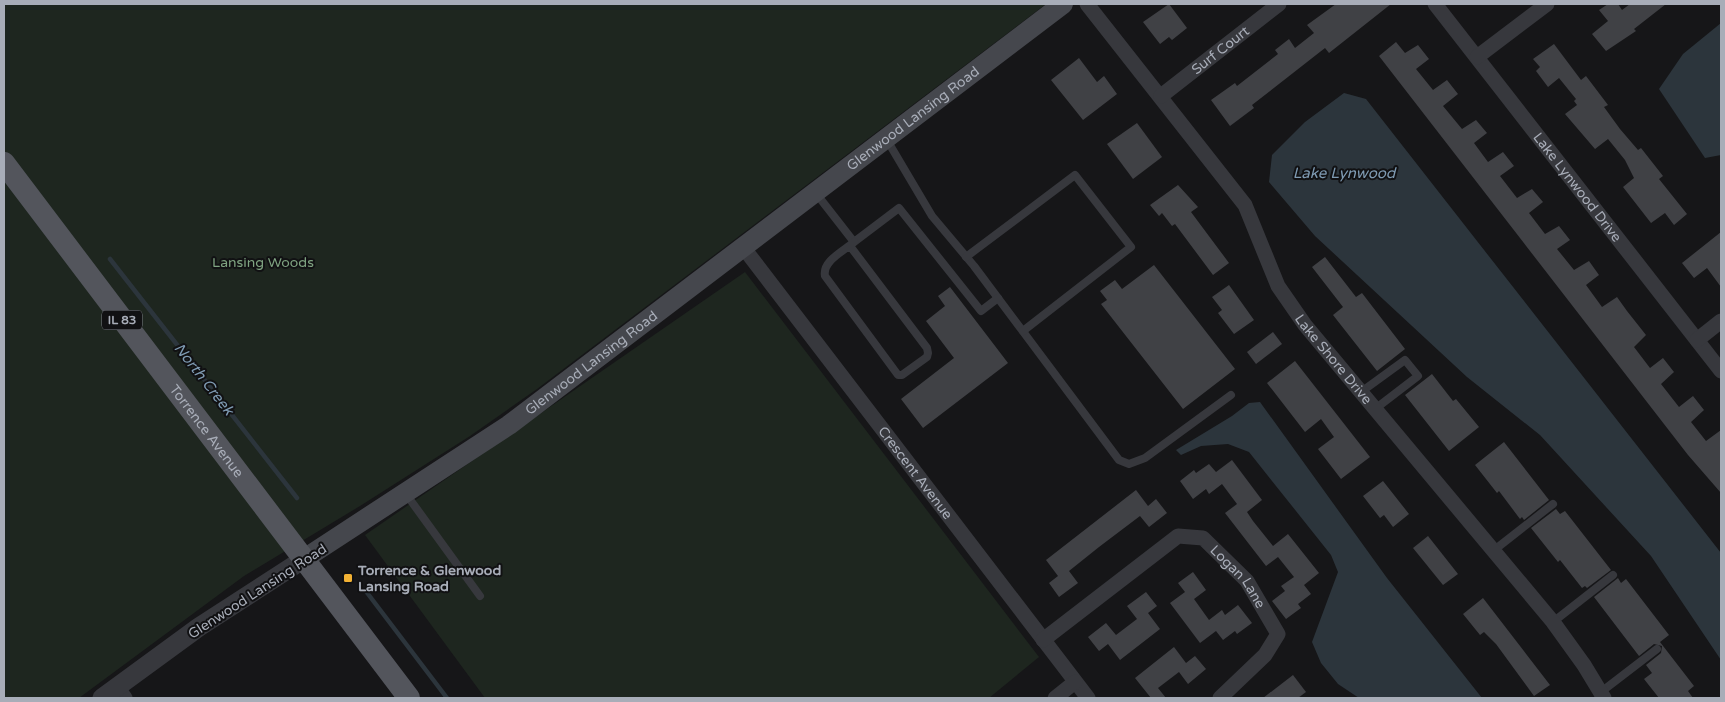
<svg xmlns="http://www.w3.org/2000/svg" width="1725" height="702" font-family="'Varela Round',sans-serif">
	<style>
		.green { fill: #1e261f }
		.water { fill: #2c353c }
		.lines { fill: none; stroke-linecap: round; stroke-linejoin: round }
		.stream { stroke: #2c353c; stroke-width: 4.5 }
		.building { fill: #404145 }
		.service { stroke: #37383d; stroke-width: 8 }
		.minor { stroke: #37383d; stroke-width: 15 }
		.tertiary { stroke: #37383d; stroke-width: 19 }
		.secondary { stroke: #45474d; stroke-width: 20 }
		.primary { stroke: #53555c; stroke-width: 22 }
		.poi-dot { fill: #f2b134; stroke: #111113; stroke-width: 2 }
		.labels { text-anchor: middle; stroke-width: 4; stroke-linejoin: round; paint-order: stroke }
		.shield { fill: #111113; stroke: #7b7e86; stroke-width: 1 }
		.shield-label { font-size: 12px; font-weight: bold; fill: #a8adb8 }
		.street-label { font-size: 14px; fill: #a8adb8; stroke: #111113 }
		.park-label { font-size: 14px; fill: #7fa381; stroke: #111113 }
		.poi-label { font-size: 14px; font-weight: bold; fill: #a8adb8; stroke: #111113; text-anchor: start }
		.water-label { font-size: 15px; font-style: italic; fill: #7f9bb3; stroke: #111113 }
	</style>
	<rect width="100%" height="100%" fill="#161618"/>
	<g class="green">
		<polygon points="4,4 1046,4 537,389 470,436 360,506 244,576 79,698 4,698"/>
		<polygon points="745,272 1039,657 989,698 485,698 365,535"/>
	</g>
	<g class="water">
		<polygon points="1721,23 1721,155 1705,158 1659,89 1683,54"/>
		<polygon points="1344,93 1366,99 1721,553 1721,660 1651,556 1540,435 1467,377 1315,236 1269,182 1272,155 1305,122"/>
		<polygon points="1260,402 1387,578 1482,698 1359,698 1338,684 1321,663 1312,642 1338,572 1331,555 1249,452 1228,444 1201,446 1181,455 1176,450 1232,416 1249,403"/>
	</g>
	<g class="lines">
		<g class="stream">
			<polyline points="110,259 297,498"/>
			<polyline points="365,590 447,698"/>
		</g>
	</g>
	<g class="building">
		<polygon points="1169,4 1187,28 1172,40 1169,37 1160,44 1143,22"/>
		<polygon points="1336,4 1391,4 1329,53 1325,48 1252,105 1254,108 1230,126 1211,100 1235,83 1237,86 1278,54 1275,50 1289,39 1295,48 1314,33 1307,25"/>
		<polygon points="1608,4 1618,4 1622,10 1630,4 1666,4 1634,29 1636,31 1606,51 1592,34 1608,21 1599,10"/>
		<polygon points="1396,42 1405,53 1418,45 1429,59 1416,69 1433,90 1447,80 1458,94 1443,106 1462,129 1476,120 1487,133 1474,143 1488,162 1503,152 1514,166 1500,176 1517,198 1532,189 1543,202 1529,213 1545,234 1559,226 1570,240 1557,249 1574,270 1589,261 1599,275 1586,285 1602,307 1617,297 1627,311 1646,335 1634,347 1650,368 1663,358 1674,372 1661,384 1679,407 1693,396 1704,410 1691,422 1706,441 1721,430 1721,493 1688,455 1379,56"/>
		<polygon points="1554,44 1581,80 1586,76 1608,105 1604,107 1620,129 1638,150 1641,148 1663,176 1659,179 1687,214 1674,225 1665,213 1651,223 1623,187 1634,178 1625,160 1608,139 1595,149 1565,114 1577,105 1574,101 1576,99 1559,78 1548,87 1536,71 1540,67 1533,59"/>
		<polygon points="1079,58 1097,82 1104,76 1117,94 1083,120 1051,80"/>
		<polygon points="1137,123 1162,157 1133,179 1107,144"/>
		<polygon points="1178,185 1198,207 1191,212 1229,263 1213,275 1175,224 1172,226 1162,213 1159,216 1150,205"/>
		<polygon points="1721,232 1721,287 1707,268 1694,278 1682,263"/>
		<polygon points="1325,257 1356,297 1362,293 1405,349 1377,371 1333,315 1343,307 1312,267"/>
		<polygon points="1154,265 1235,369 1183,409 1101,304 1107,300 1100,291 1115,280 1122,289"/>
		<polygon points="1229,285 1254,320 1234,334 1218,313 1222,310 1212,297"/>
		<polygon points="950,287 1008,363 923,428 901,399 954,358 926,321 945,306 938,296"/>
		<polygon points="1273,332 1282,344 1256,364 1247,352"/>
		<polygon points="1295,361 1370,457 1341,479 1318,449 1334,437 1321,419 1305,432 1267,383"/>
		<polygon points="1432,374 1453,401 1456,399 1479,427 1449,451 1405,395"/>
		<polygon points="1504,442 1549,500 1524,520 1522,517 1520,519 1499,491 1497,493 1475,465"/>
		<polygon points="1232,460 1262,500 1247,512 1253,521 1273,546 1288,534 1319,573 1304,585 1311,594 1298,604 1301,608 1286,619 1272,601 1285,591 1281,586 1294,577 1278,557 1266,566 1225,513 1237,504 1222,484 1209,494 1206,489 1193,499 1180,481 1194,470 1196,473 1209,464 1216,472"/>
		<polygon points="1383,481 1409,514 1393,527 1384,515 1380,518 1363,496"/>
		<polygon points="1136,490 1148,506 1156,499 1167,513 1149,527 1140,516 1099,547 1069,571 1078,583 1059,597 1049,583 1058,576 1046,560"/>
		<polygon points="1556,509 1560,514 1565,511 1611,570 1587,588 1585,586 1582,588 1560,560 1558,562 1531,528"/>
		<polygon points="1428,536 1458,574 1443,585 1413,548"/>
		<polygon points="1193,572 1206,590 1194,599 1209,620 1222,610 1225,615 1238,605 1252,623 1237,634 1235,631 1223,640 1216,631 1200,643 1170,603 1185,592 1178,583"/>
		<polygon points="1618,578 1621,583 1626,579 1669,635 1660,642 1694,686 1688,691 1693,698 1659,698 1644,679 1652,673 1646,665 1661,653 1662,646 1654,644 1639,656 1594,597"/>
		<polygon points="1146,592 1157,606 1148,613 1160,629 1120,660 1108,644 1099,651 1088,637 1106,623 1116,635 1137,619 1127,606"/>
		<polygon points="1483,598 1550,685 1534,696 1496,644 1484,632 1480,635 1463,614"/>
		<polygon points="1174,647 1186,663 1195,656 1206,669 1188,684 1179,672 1158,688 1166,698 1151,698 1135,678"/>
		<polygon points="1293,675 1306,692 1298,698 1263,698"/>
	</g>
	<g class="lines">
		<g class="service">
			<polyline points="887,140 932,216 974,266 1119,460 1129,464 1145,458 1231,395"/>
			<polyline points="815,192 854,242 899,208 981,311 998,298"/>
			<path d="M850 246 927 348 928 353 927 357 902 375H898L825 276C822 261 844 251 854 242"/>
			<polyline points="966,257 1075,175 1131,247 1023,331"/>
			<polyline points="1361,392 1405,360 1418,376 1375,409"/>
			<polyline points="406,494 480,596"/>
			<polyline points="1493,551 1553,504"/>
			<polyline points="1553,622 1613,575"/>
			<polyline points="1601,692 1657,649"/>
		</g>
		<g class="minor">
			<path id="s1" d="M1087 4 1245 205 1278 286 1305 325 1553 622 1584 665 1604 698"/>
			<path id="s2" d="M1435 4 1721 371"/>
			<polyline points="1477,57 1547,4"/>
			<path id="s3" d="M1161 96 1279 4"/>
			<path id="s4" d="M743 247 1088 698"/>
			<polyline points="1697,340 1721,321"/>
			<path id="s5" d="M1043 640 1178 536 1203 538 1247 581 1278 634 1265 655 1220 698"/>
			<polyline points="117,687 125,698"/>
			<polyline points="1055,698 1075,682"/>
		</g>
		<polyline class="tertiary" points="102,698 199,627 304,559"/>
		<path class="secondary" id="s6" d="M304 559 509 425 1063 4"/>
		<path class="primary" id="s7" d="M4 163 409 698"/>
	</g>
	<rect class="poi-dot" x="343" y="573" width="10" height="10" rx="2.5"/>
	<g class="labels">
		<rect class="shield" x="102" y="310.5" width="40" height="19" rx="4"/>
		<g class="shield-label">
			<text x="122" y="324">IL 83</text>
		</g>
		<g class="street-label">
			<text dy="5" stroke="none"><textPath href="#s3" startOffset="75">Surf Court</textPath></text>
			<text dy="5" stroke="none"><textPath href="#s6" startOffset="752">Glenwood Lansing Road</textPath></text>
			<text dy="5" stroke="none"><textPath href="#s2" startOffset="232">Lake Lynwood Drive</textPath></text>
			<text dy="5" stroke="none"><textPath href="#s1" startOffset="435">Lake Shore Drive</textPath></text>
			<text dy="5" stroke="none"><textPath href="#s6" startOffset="348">Glenwood Lansing Road</textPath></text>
			<text dy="5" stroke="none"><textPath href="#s7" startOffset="336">Torrence Avenue</textPath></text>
			<text dy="5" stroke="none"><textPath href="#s4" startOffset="284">Crescent Avenue</textPath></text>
			<text dy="5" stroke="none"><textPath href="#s5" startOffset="248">Logan Lane</textPath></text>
			<text transform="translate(257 591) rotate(-33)" y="5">Glenwood Lansing Road</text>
		</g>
		<g class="park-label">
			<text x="263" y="267">Lansing Woods</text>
		</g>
		<g class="poi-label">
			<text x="358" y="575">Torrence &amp; Glenwood<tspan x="358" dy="16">Lansing Road</tspan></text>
		</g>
		<g class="water-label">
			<text x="1344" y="178">Lake Lynwood</text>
			<text transform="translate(204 379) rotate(52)" y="5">North Creek</text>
		</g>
	</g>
	<rect width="1725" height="702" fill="none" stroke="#a8adb8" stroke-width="10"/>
</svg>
